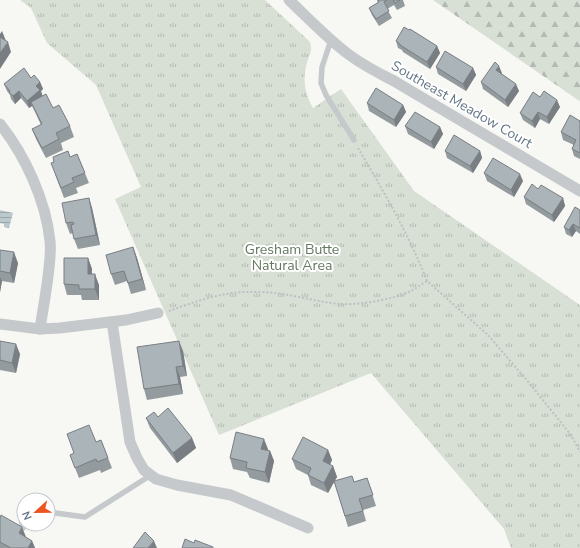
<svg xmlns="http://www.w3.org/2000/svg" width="580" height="548" font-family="'Nunito Sans',sans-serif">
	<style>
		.forest { fill: url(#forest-firs) }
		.park { fill: url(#park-tufts) }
		.water { fill: url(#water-rules) }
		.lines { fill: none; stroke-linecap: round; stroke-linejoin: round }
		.path { stroke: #bec1c3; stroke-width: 2; stroke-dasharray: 2 2; stroke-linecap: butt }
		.lane { stroke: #c5c9cc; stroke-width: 5.5 }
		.street { stroke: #c5c9cc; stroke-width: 11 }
		.wall { fill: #939b9f }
		.shaded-wall { fill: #787e82 }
		.building { fill: #abb4b9; stroke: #787e82 }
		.labels { text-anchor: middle; stroke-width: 4; stroke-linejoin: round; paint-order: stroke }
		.street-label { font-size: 14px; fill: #657787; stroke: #fff }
		.park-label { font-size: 14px; fill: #647860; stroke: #fff }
	</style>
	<defs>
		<pattern id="forest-firs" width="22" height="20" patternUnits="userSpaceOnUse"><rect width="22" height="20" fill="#d8dfd5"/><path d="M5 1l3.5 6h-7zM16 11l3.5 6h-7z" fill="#b3bab2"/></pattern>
		<pattern id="park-tufts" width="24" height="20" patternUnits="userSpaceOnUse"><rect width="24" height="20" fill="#d8dfd5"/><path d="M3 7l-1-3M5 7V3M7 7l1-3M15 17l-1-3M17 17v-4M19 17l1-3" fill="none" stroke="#b3bab2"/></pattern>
		<pattern id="water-rules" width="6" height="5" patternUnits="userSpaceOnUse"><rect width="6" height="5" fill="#bbc8cc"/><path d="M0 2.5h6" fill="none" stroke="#9ca7ab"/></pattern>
	</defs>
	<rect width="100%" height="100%" fill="#f7f7f4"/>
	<polygon class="forest" points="433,0 580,0 580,101 578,100"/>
	<path class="park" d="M20 0H265L310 42C313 51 309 55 307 63 302 79 305 94 313 108L341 89 414 191 580 305V548H511L504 529 371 373 219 435 115 199 141 187 96 85 47 43 31 8Z"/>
	<polygon class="water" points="0,210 13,213 9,228 4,227 4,224 0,223"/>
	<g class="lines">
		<g class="path">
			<path d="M358 148C383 190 409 235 427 281L488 335 530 384 571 435 580 452"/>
			<path d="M169 311C191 303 222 292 246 292 260 292 274 292 288 295 306 298 324 303 342 304 362 305 394 299 411 291 416 288 421 285 427 281"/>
		</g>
		<g class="lane">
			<polyline points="331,40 322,67 321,83 326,95 354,140"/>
			<polyline points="48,512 85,517 151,475"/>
			<polyline points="23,528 20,514 24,514"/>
		</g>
		<g class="street">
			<path d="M289 0C308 18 327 38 348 54 363 65 378 73 394 81L580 191"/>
			<path d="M0 124C25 155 46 201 50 241 51 250 50 259 49 268 47 288 43 309 40 329"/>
			<polyline points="112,322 130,442 137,458 144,470 156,479 177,485 231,495 308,528"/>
			<polyline points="0,324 40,329 60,328 126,320 158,313"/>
		</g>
	</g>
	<g class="wall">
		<polygon points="377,0 403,0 405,6 397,10 394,5 387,9 392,18 379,26 372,15 369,8 378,3"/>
		<polygon points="396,41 437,46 440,53 430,69 403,52 402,50 398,48"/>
		<polygon points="436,67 473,68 476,75 466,91 438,74"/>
		<polygon points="501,73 519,91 508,107 483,89 481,82 502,73"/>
		<polygon points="31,78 40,82 43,89 41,91 42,96 70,126 74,137 61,143 63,150 46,158 36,139 32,129 41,125 35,112 32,106 29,108 21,98 15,104 11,99 10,95 7,91 4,84"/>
		<polygon points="540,97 560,107 549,124 540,119 535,128 523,120 520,113"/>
		<polygon points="367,103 403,105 406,112 396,127 369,111"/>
		<polygon points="580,121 580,159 574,156 572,149 574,145 563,140 561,132"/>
		<polygon points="405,126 440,127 443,134 434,149 408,134"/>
		<polygon points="445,151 480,151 482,158 473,173 447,158"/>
		<polygon points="77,154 89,183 76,188 78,193 64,198 55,174 70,157"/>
		<polygon points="484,173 523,181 514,197 487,181"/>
		<polygon points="538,189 563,198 565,206 554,222 526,204 524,197"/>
		<polygon points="89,198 92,208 100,245 78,249 74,239 73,233 70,234 66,223"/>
		<polygon points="580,210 580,234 576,231 572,237 566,234 564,227"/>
		<polygon points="133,247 137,258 146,290 131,294 127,281 115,285 111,274"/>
		<polygon points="0,250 18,263 14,283 2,281 0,292"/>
		<polygon points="88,258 92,269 92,274 99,285 99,300 82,300 81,295 67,295 64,284"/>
		<polygon points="0,341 20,354 16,373 0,370"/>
		<polygon points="183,351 187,376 180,377 183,394 147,400 144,389"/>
		<polygon points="158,417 192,438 196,448 177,463 150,428 146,418"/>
		<polygon points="101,440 112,468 101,473 100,470 79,478 70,455"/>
		<polygon points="268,449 267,450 270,451 274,461 269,483 250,478 247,472 233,469 230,458"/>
		<polygon points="328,450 332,460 330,465 333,466 337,477 334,481 354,482 367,478 376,506 363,510 366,521 348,527 334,481 328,493 311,485 308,475 296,469 292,459"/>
		<polygon points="0,518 26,537 32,541 35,548 0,548"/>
	</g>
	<g class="shaded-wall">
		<polygon points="2,31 6,41 0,39 0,34"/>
		<polygon points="8,42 11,52 0,69 0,53"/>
		<polygon points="437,46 440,53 430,69 427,62"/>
		<polygon points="499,66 502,73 499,77 496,70"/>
		<polygon points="473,68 476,75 466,91 463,84"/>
		<polygon points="40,82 43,89 41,91 43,97 31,102 32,106 29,108 27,101 36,86"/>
		<polygon points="516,84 519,91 508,107 505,100"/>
		<polygon points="19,91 21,98 15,104 13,96"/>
		<polygon points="557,100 560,107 549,124 547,117"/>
		<polygon points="403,105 406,112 396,127 394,120"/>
		<polygon points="538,112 540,119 535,128 532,121"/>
		<polygon points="440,127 443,134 434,149 431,142"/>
		<polygon points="480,151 482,158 473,173 470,166"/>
		<polygon points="520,174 523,181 514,197 511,190"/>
		<polygon points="89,198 92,208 100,245 96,235"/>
		<polygon points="563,198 565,206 554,222 552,215"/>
		<polygon points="573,224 576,231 572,237 569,230"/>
		<polygon points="133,247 137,258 146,290 142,279"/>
		<polygon points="14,252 18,263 14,283 10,273"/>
		<polygon points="88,258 92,269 91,285 88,274"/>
		<polygon points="95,274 99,285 99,300 95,289"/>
		<polygon points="0,277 2,281 0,292"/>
		<polygon points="179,341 183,351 187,376 183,366"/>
		<polygon points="16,344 20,354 16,373 12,363"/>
		<polygon points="176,367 180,377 183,394 179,384"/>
		<polygon points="192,438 196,448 177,463 173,453"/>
		<polygon points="264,439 268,449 265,459 261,449"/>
		<polygon points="328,450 332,460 326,472 323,461"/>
		<polygon points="270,451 274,461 269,483 265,472"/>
		<polygon points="333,466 337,477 328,493 324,483"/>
		<polygon points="22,527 26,537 19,533"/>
		<polygon points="32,541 35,548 28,548"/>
		<polygon points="154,541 157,548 148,548"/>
	</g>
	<g class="building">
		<polygon points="378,0 387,0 384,2 389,11 376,19 369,8 379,2"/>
		<polygon points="393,0 400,0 395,3"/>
		<polygon points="404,27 409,30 410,29 437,46 427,62 400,45 400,44 396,41"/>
		<polygon points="0,37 8,42 0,53"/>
		<polygon points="445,51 473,68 463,84 436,67"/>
		<polygon points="495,62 499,66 496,70 516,84 505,100 481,82"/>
		<polygon points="24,68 31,78 34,75 40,82 36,86 40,90 27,101 19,91 13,96 9,92 10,91 4,84"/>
		<polygon points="376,88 403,105 394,120 367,103"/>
		<polygon points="544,91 557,100 547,117 538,112 532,121 520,113 533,92 540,97"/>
		<polygon points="46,94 53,108 59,105 70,126 56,133 59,139 42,148 32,129 42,124 31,102"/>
		<polygon points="415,112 440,127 431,142 405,126"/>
		<polygon points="570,115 580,121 580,153 572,149 576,140 561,132"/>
		<polygon points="454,135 480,151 470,166 445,151"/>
		<polygon points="68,151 70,157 77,154 85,173 72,178 74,182 61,188 51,163 54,162 53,157"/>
		<polygon points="493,158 520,174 511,190 484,173"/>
		<polygon points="532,184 538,189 541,185 563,198 552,215 524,197"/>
		<polygon points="89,198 96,235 74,239 71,225 74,224 73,222 66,223 62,203"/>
		<polygon points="575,207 580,210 580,228 573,224 569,230 564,227"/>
		<polygon points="133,247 142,279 128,283 124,271 111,274 106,255"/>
		<polygon points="0,250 14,252 10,273 0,271"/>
		<polygon points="64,258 88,258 88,274 95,274 95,289 79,289 79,285 64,284"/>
		<polygon points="0,341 16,344 12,363 0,360"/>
		<polygon points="179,341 183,366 176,367 179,384 144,389 137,347"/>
		<polygon points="168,408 192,438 173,453 146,418 154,412 158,417"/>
		<polygon points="89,425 96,442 101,440 108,458 97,462 96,459 75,468 70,455 74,453 67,434"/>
		<polygon points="236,432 264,439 261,449 270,451 265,472 246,468 247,462 230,458"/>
		<polygon points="303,437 328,450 323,461 333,466 324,483 308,475 311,468 292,459"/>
		<polygon points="352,476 354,482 367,478 373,495 359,499 363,511 345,516 334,481"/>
		<polygon points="1,515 22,527 19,533 32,541 28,548 11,548 0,542 0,518"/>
		<polygon points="145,532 154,541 148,548 133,548"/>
		<polygon points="185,539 194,543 195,540 213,547 213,548 182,548"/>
	</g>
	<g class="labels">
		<g class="street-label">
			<text transform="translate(462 104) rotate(30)" y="5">Southeast Meadow Court</text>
		</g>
		<g class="park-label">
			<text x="292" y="254">Gresham Butte<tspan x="292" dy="16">Natural Area</tspan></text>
		</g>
	</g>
	<g transform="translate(36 512) rotate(248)"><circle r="19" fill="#ffffff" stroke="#c1c9cf"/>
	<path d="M0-3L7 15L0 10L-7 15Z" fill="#ec531f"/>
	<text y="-6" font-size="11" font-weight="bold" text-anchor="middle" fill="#657787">N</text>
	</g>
</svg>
